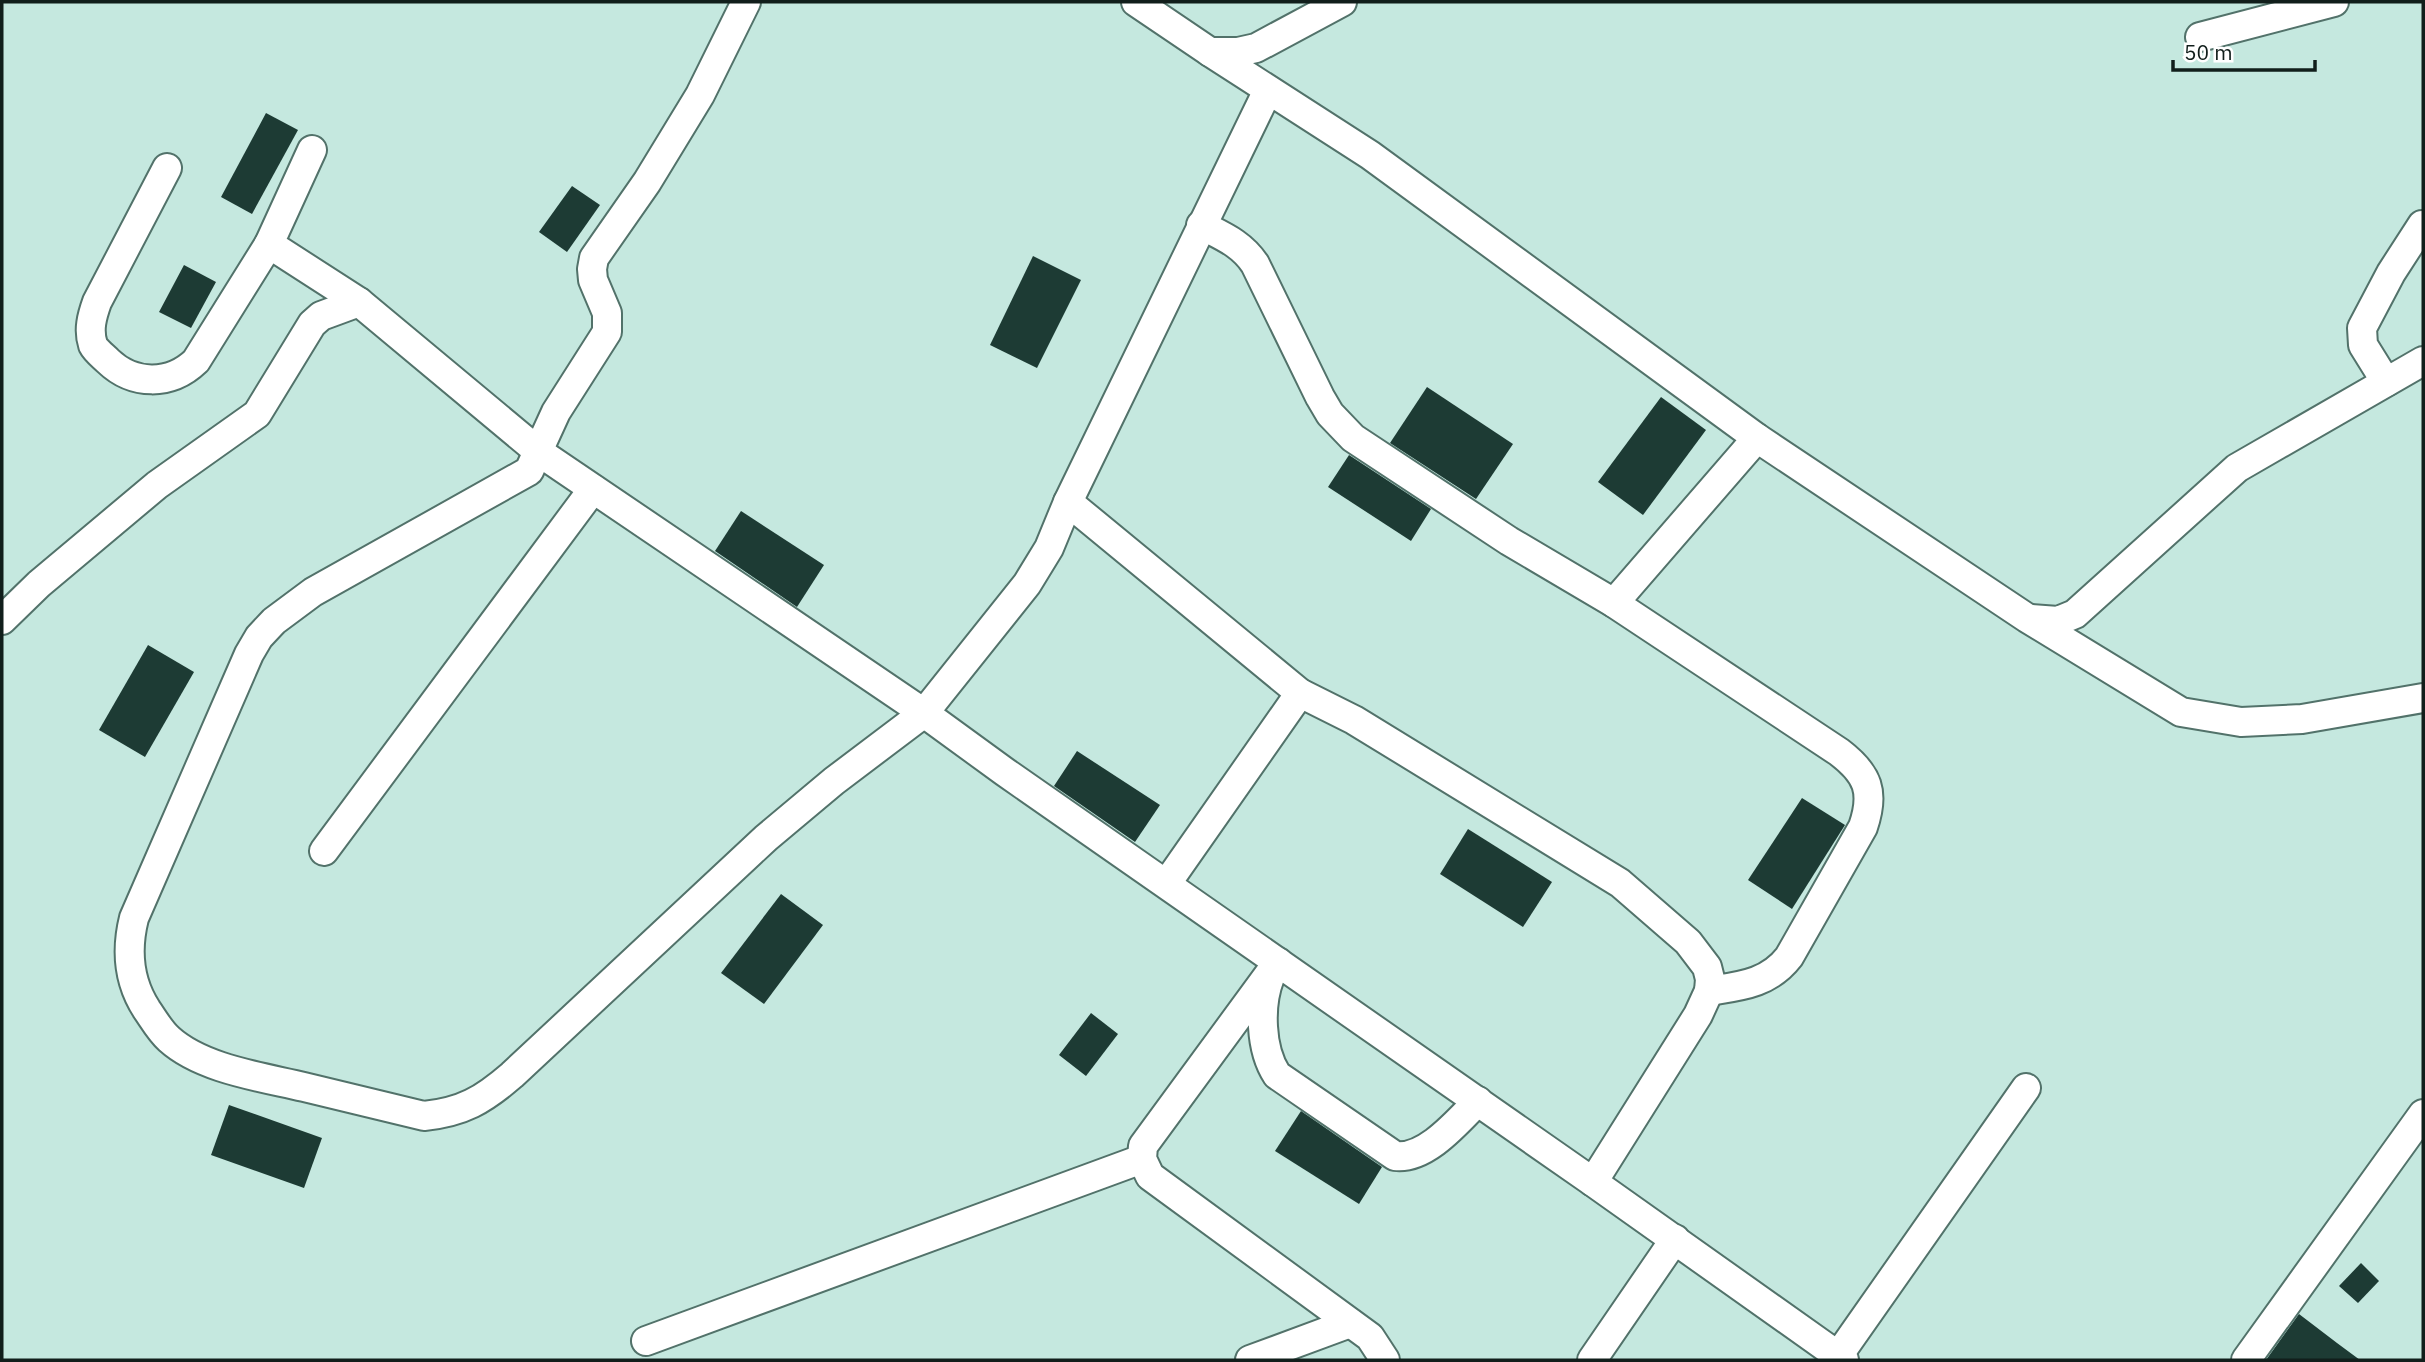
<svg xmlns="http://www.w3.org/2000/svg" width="2425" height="1362" font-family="'IBM Plex Sans',sans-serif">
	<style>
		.building { fill: #1d3b34 }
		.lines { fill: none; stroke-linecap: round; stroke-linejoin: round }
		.minor-casing { stroke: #52726a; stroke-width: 32 }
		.minor { stroke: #fff; stroke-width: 28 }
	</style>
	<rect width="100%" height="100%" fill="#c5e8df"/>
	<g class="building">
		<polygon points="266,113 298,130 252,214 221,197"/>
		<polygon points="572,186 600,205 567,252 539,232"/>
		<polygon points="1033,256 1081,280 1037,368 990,345"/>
		<polygon points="184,265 216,282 191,328 159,312"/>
		<polygon points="1427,387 1513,444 1476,499 1390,443"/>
		<polygon points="1661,397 1706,430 1643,515 1598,482"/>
		<polygon points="1349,455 1431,509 1411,541 1328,487"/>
		<polygon points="741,511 824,565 797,607 715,551"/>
		<polygon points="148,645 194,672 145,757 99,730"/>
		<polygon points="1077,751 1160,805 1135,842 1054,786"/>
		<polygon points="1802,798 1845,825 1792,909 1748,880"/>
		<polygon points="1468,829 1552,882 1523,927 1440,874"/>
		<polygon points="781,894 823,925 764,1004 721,973"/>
		<polygon points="1091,1013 1118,1034 1086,1076 1059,1055"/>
		<polygon points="229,1105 322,1138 304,1188 211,1155"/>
		<polygon points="1301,1111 1382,1167 1359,1204 1275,1151"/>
		<polygon points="2361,1263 2379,1281 2358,1303 2339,1286"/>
		<polygon points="2299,1314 2337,1343 2360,1360 2266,1360"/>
	</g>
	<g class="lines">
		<defs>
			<g id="minor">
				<path d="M746 2 700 95 647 182 594 258 592 269 593 280 607 313V332L556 412 529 471 313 592 274 621 259 637 249 654 134 918C126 950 128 981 147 1010 154 1020 160 1031 169 1039 202 1069 262 1077 304 1087 344 1097 384 1106 424 1116 463 1112 483 1100 512 1075L766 838 834 781 924 713 1027 584 1049 548 1068 502 1268 90"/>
				<polyline points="1136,2 1210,52 1370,155 1757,438 2027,618 2181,712 2241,722 2302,719 2423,698"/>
				<polyline points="2200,37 2334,2"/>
				<polyline points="1210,52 1238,52 1256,48 1342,2"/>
				<polyline points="312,150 269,244 359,302 539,452 924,713 1005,772 1593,1182 1844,1360"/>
				<path d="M167 168 97 302C92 316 88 330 93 345 96 351 103 356 108 361 133 385 170 386 196 361L269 244"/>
				<path d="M1201 225C1222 236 1241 243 1255 264L1320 397 1330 414 1353 438 1509 541 1614 603 1839 752C1868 774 1875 792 1863 827L1789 957C1768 984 1740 986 1709 991"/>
				<polyline points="2386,382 2363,345 2362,328 2391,273 2422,225"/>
				<polyline points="1068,502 1300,693 1354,720 1620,883 1688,942 1707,967 1710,979 1709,991 1698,1015 1593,1182"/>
				<polyline points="1614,603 1757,438"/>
				<polyline points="2030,619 2058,621 2075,614 2237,468 2423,361"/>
				<polyline points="2,620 39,584 157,485 257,414 312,324 321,316 359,302"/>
				<polyline points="324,851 593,489"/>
				<polyline points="1167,883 1300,693"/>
				<polyline points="1278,962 1143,1146 1142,1159 1150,1176 1370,1337 1385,1360"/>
				<path d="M1270 977C1259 1005 1260 1049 1277 1075L1395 1156C1426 1160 1458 1121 1478 1101"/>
				<polyline points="646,1341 1142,1159"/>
				<polyline points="1838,1356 2026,1088"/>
				<polyline points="1250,1360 1350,1323"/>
				<polyline points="1592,1360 1675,1239"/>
				<polyline points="2246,1360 2423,1114"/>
			</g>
		</defs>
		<use href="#minor" class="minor-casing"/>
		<use href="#minor" class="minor"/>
	</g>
	<rect width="2425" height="1362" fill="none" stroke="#111e1b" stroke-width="7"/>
	<path d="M2173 60v10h142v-10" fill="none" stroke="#111e1b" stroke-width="3.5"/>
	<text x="2184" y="60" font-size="21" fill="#111e1b" stroke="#ffffff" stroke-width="5" paint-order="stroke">50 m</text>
</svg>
